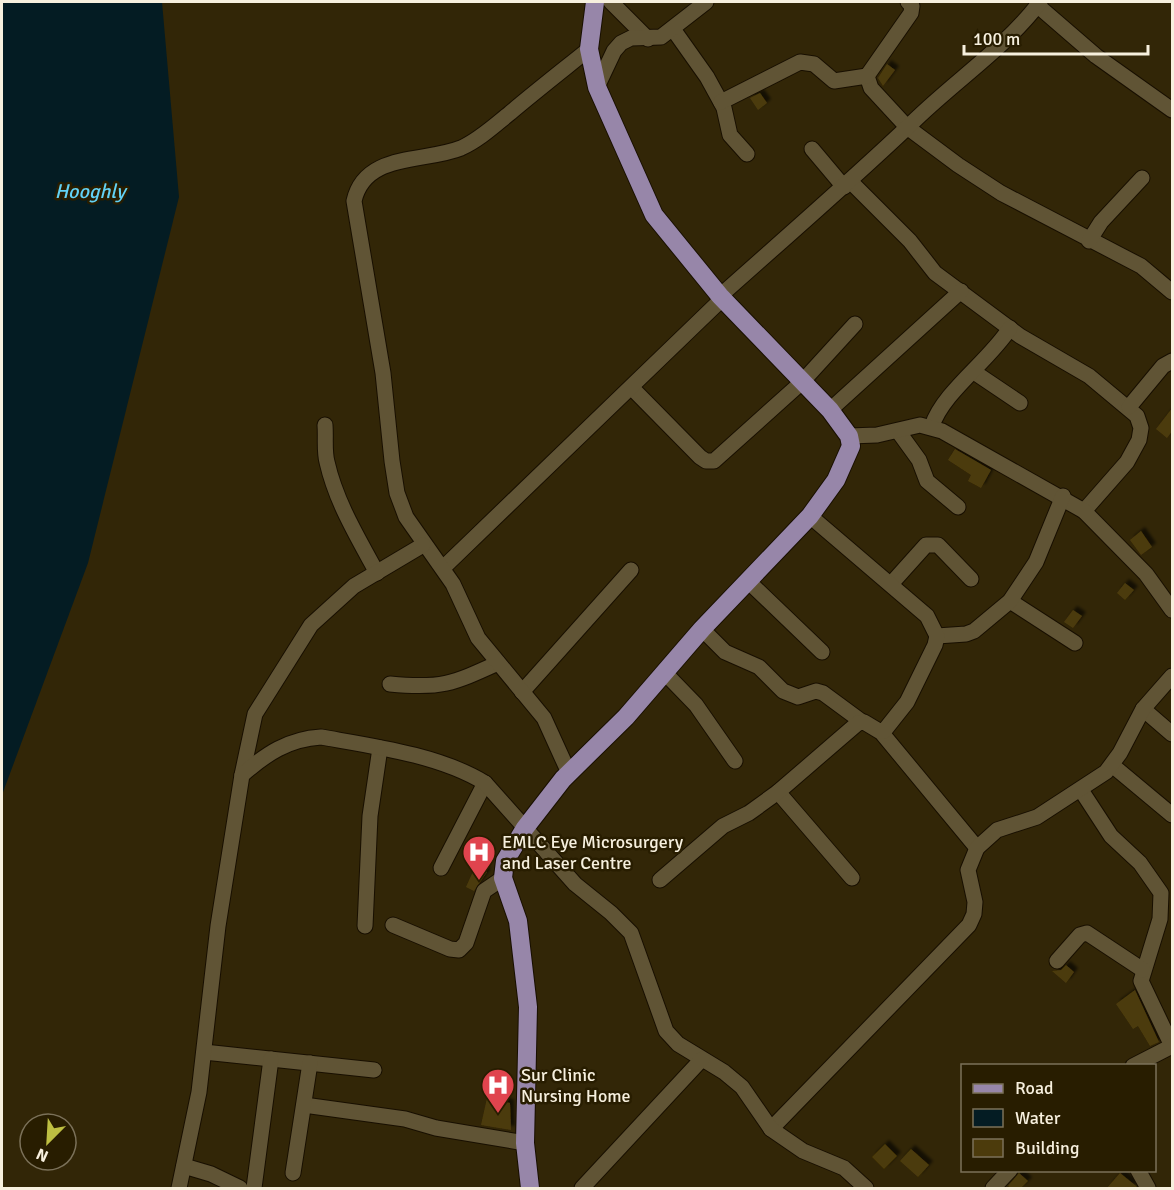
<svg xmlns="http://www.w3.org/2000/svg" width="1174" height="1190" font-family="Signika,sans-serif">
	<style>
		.water { fill: #041c23 }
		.building { fill: #4c3b0c; filter: url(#shadow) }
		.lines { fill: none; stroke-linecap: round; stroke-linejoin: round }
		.minor-casing { stroke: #180f00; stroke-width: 17 }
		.major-casing { stroke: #180f00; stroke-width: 20 }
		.minor { stroke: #605435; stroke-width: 15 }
		.major { stroke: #9786a9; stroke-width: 18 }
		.labels { text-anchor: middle; stroke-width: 5; stroke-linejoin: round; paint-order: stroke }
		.poi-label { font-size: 18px; fill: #f7f0de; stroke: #281d00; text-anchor: start }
		.water-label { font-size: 20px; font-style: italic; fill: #62d2f5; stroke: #281d00 }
	</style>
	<defs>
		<filter id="shadow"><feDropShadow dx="4" dy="-4" stdDeviation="1.5" flood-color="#0009"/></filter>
	</defs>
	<rect width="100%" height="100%" fill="#322607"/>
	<polygon class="water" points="2,2 162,2 179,197 88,563 2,795"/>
	<g class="building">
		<polygon points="887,64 895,70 883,86 878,78"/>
		<polygon points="760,93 767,103 758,110 750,98"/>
		<polygon points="1173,407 1173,430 1167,438 1156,429"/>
		<polygon points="955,449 991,470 981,488 968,481 971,475 948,460"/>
		<polygon points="1141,531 1152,547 1141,555 1130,540"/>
		<polygon points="1125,583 1134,590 1125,600 1117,593"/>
		<polygon points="1073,610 1082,616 1073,628 1064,622"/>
		<polygon points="475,867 487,872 474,891 466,887"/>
		<polygon points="1066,965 1074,972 1066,983 1052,971 1061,970"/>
		<polygon points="1135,990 1159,1042 1150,1046 1138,1026 1133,1029 1116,1004"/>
		<polygon points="487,1098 510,1103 511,1130 481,1125"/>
		<polygon points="885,1144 897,1156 884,1169 872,1157"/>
		<polygon points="911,1149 929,1165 918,1177 900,1161"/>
		<polygon points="1019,1173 1028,1181 1021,1188 1011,1188 1008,1186"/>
		<polygon points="1120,1173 1136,1186 1137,1188 1107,1188"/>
	</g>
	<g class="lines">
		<defs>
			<g id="minor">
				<polyline points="611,2 648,39"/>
				<polyline points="908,2 912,6 911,13 867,76 871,88 907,127 958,165 1001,193 1141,266 1172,292"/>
				<polyline points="1037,5 1096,56 1172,110"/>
				<polyline points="673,29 707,77 724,108 730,135 747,154"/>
				<polyline points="597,87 614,51 621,43 631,38 661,37 706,2"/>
				<polyline points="721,102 800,62 814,64 834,81 867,76"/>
				<polyline points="812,149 844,187"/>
				<polyline points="850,181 910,241 935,273 1020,336 1089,376 1137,416 1141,428 1139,440 1127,462 1084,511"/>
				<polyline points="1089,241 1101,222 1142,178"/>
				<path d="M720 296C785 238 851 181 914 121 956 80 1005 48 1040 2"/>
				<polyline points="974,372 1020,403"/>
				<polyline points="632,388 700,457 706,461 714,461 802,382 855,324"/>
				<polyline points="1129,407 1163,366 1172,361"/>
				<polyline points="830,410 961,291"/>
				<path d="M325 425C326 437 324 451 327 462 336 502 358 538 377 573"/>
				<path d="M932 426C943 392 989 361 1010 328"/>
				<polyline points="898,431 919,460 927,481 958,507"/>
				<polyline points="849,436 877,435 920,425 942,431 1084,511 1146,574 1172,610"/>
				<polyline points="443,568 722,299"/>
				<polyline points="748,581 822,652"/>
				<polyline points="891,584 926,545 938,545 971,579"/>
				<polyline points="1010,601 1075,643"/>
				<polyline points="702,629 725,652 759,667 783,691 798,697 816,691 823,693 861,721"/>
				<polyline points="937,636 966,634 974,631 1010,601 1036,562 1063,496"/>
				<polyline points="664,672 696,705 735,761"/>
				<path d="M390 684C441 689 452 684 498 663"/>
				<polyline points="522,692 631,570"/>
				<polyline points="1143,709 1172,734"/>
				<polyline points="881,732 977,848"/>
				<polyline points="1112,765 1172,815"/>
				<path d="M569 773 544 718 478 638 453 584 406 517 397 493 392 461 383 373 354 201C365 152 424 163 461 148 479 140 495 125 510 113 536 91 563 70 589 49"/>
				<polyline points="242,775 255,714 311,625 354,586 423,545"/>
				<polyline points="1081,790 1111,836 1140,863 1161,893 1160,919 1141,981 1172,1046"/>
				<polyline points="778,792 852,878"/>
				<polyline points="441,868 485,783"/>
				<polyline points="660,880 723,826 749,813 778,792 858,723 864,722 879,731 884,731 907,702 935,645 937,636 927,616 810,516"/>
				<polyline points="393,925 450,949 459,950 466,943 484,891 503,878"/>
				<polyline points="365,926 370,816 380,748"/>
				<polyline points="1057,961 1080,935 1087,933 1143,970"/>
				<polyline points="204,1052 374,1070"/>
				<polyline points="1133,1066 1172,1046"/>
				<polyline points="304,1105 405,1119 436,1128 525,1143"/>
				<polyline points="771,1129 969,925 974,914 975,902 968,870 977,848 997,830 1037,817 1106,772 1120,753 1143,709 1172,676"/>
				<polyline points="184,1166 211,1174 240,1188"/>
				<polyline points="1138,1170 1148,1188"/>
				<polyline points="293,1173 310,1063"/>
				<path d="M179 1188 199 1092 218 926 242 775C266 754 288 739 321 737 372 746 440 755 485 783L575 884 611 913 631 933 666 1031 678 1044 724 1072 742 1087 771 1129 803 1151 844 1168 866 1188"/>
				<polyline points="254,1188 271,1059"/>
				<polyline points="582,1188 702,1059"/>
				<polyline points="993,1188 1010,1170"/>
			</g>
			<polyline id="major" points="530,1188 525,1143 528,1007 518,921 503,878 505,861 525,828 563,779 626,717 702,629 810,516 836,480 851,446 849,436 830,410 720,296 654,215 597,87 589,49 595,2"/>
		</defs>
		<use href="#minor" class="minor-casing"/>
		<use href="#major" class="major-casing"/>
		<use href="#minor" class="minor"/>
		<use href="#major" class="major"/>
	</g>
	<defs>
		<symbol id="hospital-pin" viewBox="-11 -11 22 30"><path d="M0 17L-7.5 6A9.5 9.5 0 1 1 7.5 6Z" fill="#e0444e" stroke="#281d00"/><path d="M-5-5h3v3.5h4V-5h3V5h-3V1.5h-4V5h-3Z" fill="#fff"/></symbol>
	</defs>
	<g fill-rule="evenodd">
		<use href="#hospital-pin" x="460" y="833" width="38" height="52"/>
		<use href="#hospital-pin" x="479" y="1066" width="38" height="52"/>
	</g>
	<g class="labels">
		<g class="poi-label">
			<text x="502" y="848">EMLC Eye Microsurgery<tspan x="502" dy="21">and Laser Centre</tspan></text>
			<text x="521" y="1081">Sur Clinic<tspan x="521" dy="21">Nursing Home</tspan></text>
		</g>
		<g class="water-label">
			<text x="90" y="198">Hooghly</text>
		</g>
	</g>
	<rect width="1174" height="1190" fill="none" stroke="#f7f0de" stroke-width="6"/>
	<rect x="961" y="1064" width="195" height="108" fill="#281d00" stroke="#7b7159" stroke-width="1.5"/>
	<rect x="973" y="1084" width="30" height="9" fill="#9786a9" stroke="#7b7159" stroke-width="1.5"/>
	<text x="1015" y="1094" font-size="18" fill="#f7f0de">Road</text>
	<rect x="973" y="1109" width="30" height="18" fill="#041c23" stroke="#7b7159" stroke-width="1.5"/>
	<text x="1015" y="1124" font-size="18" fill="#f7f0de">Water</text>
	<rect x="973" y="1139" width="30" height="18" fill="#4c3b0c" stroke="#7b7159" stroke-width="1.5"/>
	<text x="1015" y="1154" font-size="18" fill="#f7f0de">Building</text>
	<g transform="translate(48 1142) rotate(204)"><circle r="28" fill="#281d00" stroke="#7b7159" stroke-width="1.5"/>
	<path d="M0-4.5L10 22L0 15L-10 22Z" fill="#bebf42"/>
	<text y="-9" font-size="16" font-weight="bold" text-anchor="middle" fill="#f7f0de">N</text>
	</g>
	<path d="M964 45v9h184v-9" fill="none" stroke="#f7f0de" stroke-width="3"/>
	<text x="973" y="45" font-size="18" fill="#f7f0de" stroke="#281d00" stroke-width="4.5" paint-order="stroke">100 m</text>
</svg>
